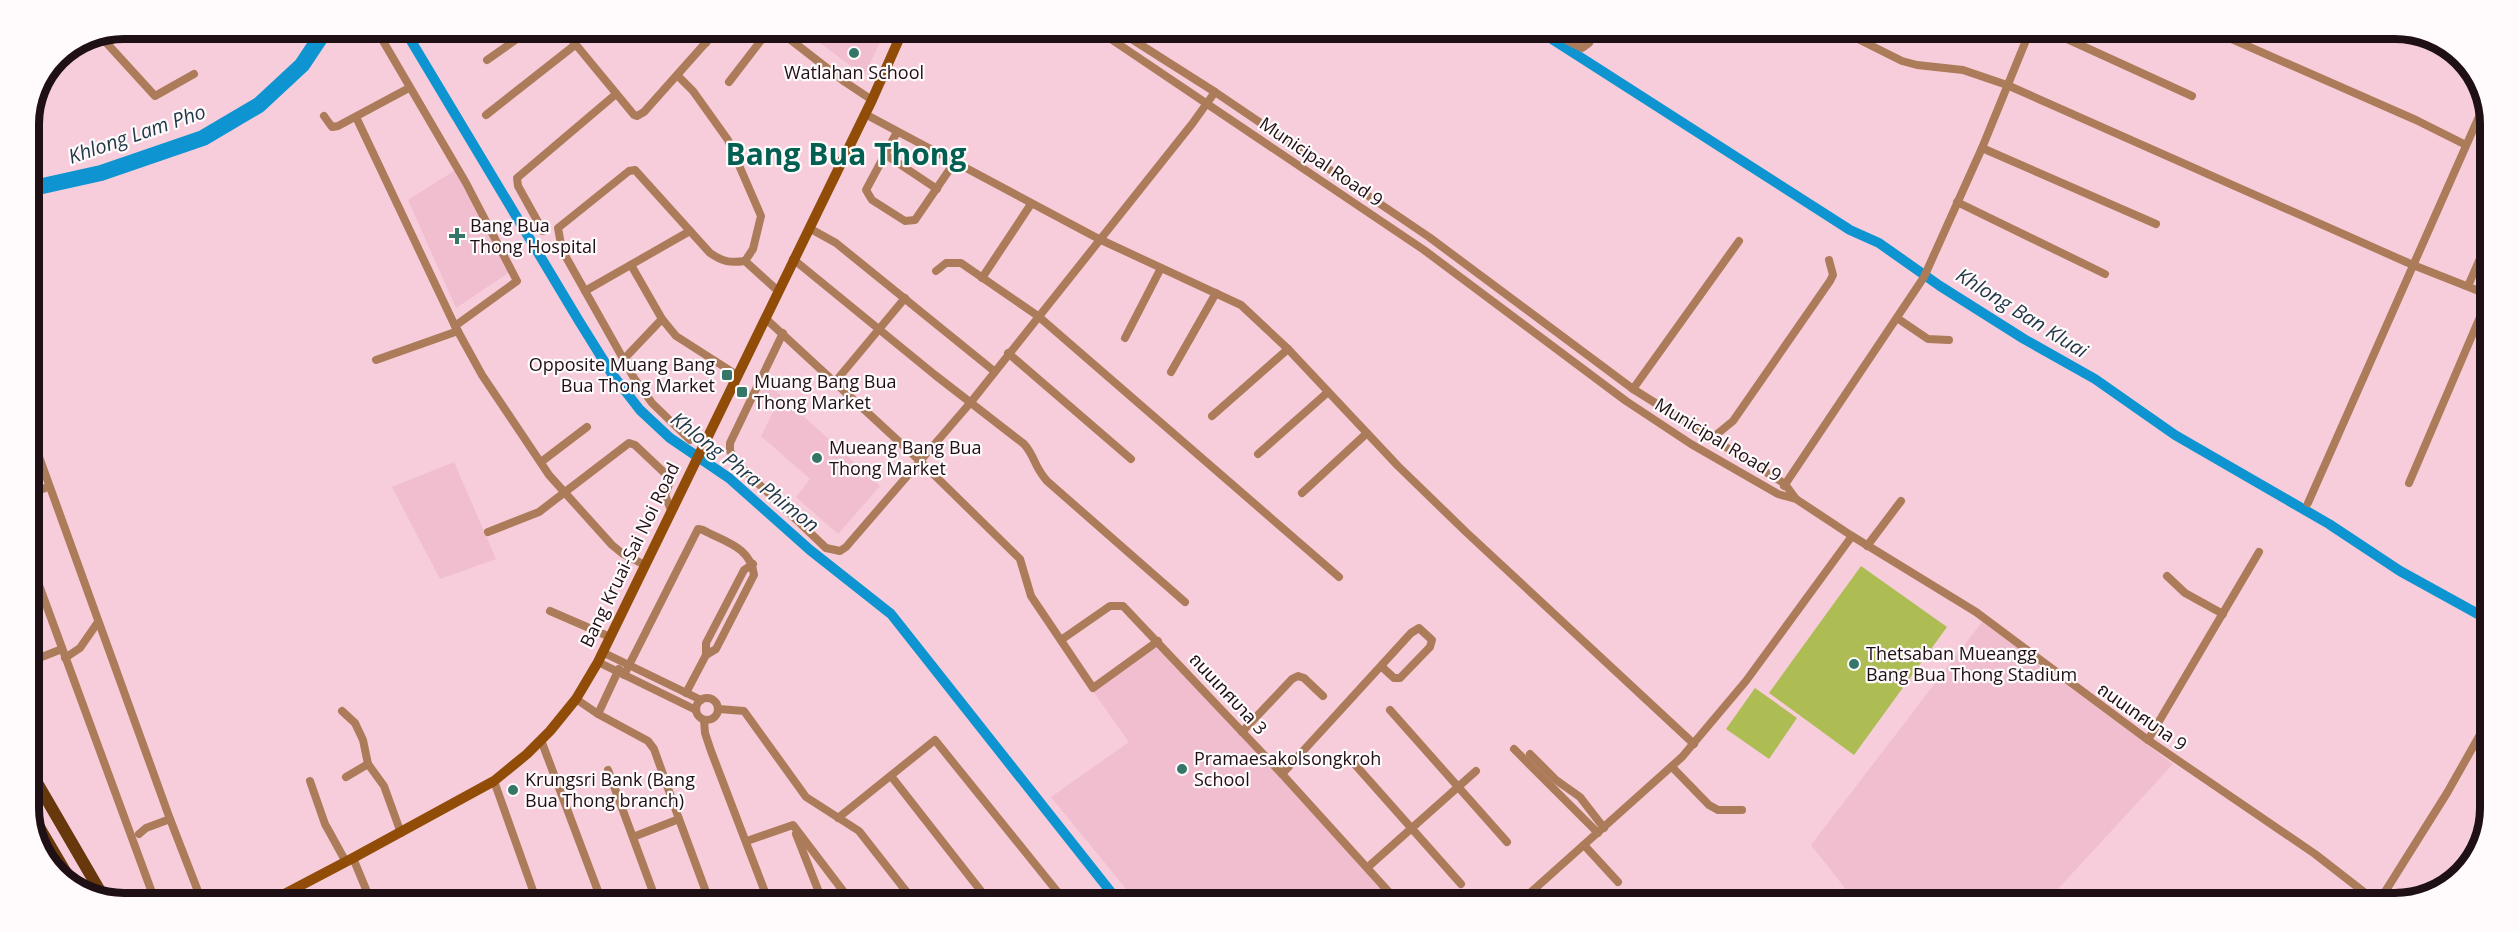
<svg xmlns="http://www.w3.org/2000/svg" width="2519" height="932" font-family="'Open Sans','Noto Sans Thai',sans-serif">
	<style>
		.built { fill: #f0bece }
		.green { fill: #adbd54 }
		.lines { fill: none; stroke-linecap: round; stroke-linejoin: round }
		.canal { stroke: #0d94d1; stroke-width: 10 }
		.river { stroke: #0d94d1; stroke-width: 16 }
		.minor { stroke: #ac7c5a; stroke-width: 8 }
		.secondary { stroke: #914d08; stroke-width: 10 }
		.primary { stroke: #68380d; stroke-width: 12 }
		.poi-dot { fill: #347668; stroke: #fffafb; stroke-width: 2 }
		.labels { text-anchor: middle; stroke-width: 4.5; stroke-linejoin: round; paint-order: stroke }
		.poi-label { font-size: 18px; fill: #1f1015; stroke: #fffafb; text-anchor: start }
		.street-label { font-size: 18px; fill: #1f1015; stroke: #fffafb }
		.water-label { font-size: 20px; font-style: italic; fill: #1f3746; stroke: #fffafb }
		.town-label { font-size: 30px; font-weight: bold; fill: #025f51; stroke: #fffafb }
		.rim { fill: none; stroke: #1f1015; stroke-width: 8 }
	</style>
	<rect width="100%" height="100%" fill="#f7cddb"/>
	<g class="built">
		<polygon points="803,30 886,30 864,76"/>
		<polygon points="454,171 511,271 456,308 408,200"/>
		<polygon points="765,381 880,486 838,534 796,497 810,479 761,436 776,406 759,391"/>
		<polygon points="454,462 496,559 440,579 392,487"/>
		<polygon points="1982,622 2173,764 2045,903 1856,902 1811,845"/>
		<polygon points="1160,643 1393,901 1136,901 1051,797 1129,742 1092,690"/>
	</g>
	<g class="green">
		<polygon points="1861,566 1947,627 1854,755 1769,693"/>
		<polygon points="1755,688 1797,718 1769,759 1726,729"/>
	</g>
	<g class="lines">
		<g class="canal">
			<polyline points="404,29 579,321 612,374 640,410 670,438 729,478 810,550 891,614 1118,901"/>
			<polyline points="1541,32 1850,230 1879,243 1940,286 2024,339 2095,379 2175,435 2329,524 2400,571 2487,619"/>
		</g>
		<polyline class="river" points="29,189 101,173 203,138 259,105 302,65 326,29"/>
		<g class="minor">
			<polyline points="376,29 466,183 517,281 455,326"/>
			<polyline points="563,29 634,115 637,116 644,112 717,30"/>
			<polyline points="690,30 706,43"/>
			<polyline points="778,30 845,82 872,100"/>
			<polyline points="1099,31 1424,250 1626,401 1691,444 1778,494 1796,499"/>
			<polyline points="1119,31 1215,92 1429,237 1633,389 1785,484 1796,499 1852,536 1976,612 2148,740 2315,854 2378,903"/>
			<polyline points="1550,32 1582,48 1589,43 1595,32"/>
			<polyline points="1844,32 1902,61 1917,65 1963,70 2007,85 2413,265 2489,295"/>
			<polyline points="2054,33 2192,96"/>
			<polyline points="2218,33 2416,120 2466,145"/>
			<polyline points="102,38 155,96 194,74"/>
			<polyline points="487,60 531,29"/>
			<polyline points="678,76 693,91 728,140 761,216 753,249 745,261"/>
			<polyline points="729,82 769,30"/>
			<polyline points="865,114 1099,239 1241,305 1288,349 1398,466 1466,532 1694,744"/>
			<polyline points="486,115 575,45"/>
			<polyline points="324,116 332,127 338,126 409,88"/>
			<polyline points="356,117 455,326 482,375 549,475 612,545 623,554 645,565"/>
			<polyline points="897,132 866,190 872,200 905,221 915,220 954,163"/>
			<polyline points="1982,148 2156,224"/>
			<polyline points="886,155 937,189"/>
			<polyline points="1957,202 2105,274"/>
			<polyline points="809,228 836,243 994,371"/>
			<polyline points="543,231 518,186 517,178 616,94"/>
			<path d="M793 259 935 375 1024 444C1035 456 1034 467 1047 481L1185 602"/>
			<polyline points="631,265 662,319 676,336 737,375"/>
			<polyline points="936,271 946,263 961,263 1038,316 1339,577"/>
			<polyline points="982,278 1031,204"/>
			<polyline points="2468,286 2489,238"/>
			<polyline points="585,291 690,231"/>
			<polyline points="765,318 920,461 1020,559 1031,596 1093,688 1158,641"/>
			<polyline points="1897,318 1928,339 1949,340"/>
			<polyline points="783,333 730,443 730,451 739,465 826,548 840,551 846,547 971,402 1192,124 1215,92"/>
			<polyline points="1125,338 1161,268"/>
			<polyline points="1008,353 1131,459"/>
			<polyline points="376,360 458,331"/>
			<polyline points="623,360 662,319"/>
			<polyline points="1171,372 1216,293"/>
			<polyline points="835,382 905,298"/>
			<polyline points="1633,389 1739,241"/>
			<polyline points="1212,416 1288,349"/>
			<polyline points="29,429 170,819 201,899"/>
			<polyline points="1711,439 1733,421 1830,281 1833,275 1829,260"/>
			<path d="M690 440 652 403 634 378 562 250 558 228 629 171 635 170 710 253C723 262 730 263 745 261L778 291"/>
			<polyline points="1258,454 1328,392"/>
			<polyline points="541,462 587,427"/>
			<polyline points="2409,483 2489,296"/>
			<polyline points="1784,486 1924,277 1982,148 2029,33"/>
			<polyline points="1302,493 1367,433"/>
			<polyline points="29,494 48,487"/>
			<polyline points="2308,503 2485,103"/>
			<polyline points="488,532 539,512 629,443 635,445 671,479 665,495 671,510"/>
			<polyline points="1867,546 1901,501"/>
			<polyline points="29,558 154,898"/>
			<polyline points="2167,576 2185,593 2223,614"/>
			<polyline points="550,611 610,637"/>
			<polyline points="1061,640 1110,606 1123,606 1282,774 1397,901"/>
			<polyline points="602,652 701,700"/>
			<polyline points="65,658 80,648 98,622"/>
			<polyline points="29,662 62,649"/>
			<polyline points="598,662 696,710"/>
			<path d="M624 675 698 529 703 530C725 542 751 547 754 575L716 649 706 655"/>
			<polyline points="686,693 706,655 706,643 744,570 753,564"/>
			<circle cx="707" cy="709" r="11"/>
			<polyline points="576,699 598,714 648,741 654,749 679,819 633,837"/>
			<polyline points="719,709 744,711 806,797 859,831 913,900"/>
			<polyline points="1390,710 1507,842"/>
			<polyline points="342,711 355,723 363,740 368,764 384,786 401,833"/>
			<polyline points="598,714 619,669"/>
			<polyline points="704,720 705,733 711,751 768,900"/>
			<polyline points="1242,732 1292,679 1298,676 1304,678 1323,696"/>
			<polyline points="541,740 601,899"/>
			<polyline points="2148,740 2259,552"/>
			<polyline points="1514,749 1598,833"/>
			<polyline points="1530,754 1556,780 1580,797 1604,828"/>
			<polyline points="1351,760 1461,884"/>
			<polyline points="1672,767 1709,805 1718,810 1742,810"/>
			<polyline points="608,770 656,900"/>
			<polyline points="1282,774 1411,633 1419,628 1432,640 1430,647 1400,678 1394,678 1381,666"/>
			<polyline points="891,776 988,900"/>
			<polyline points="346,777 368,764"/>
			<polyline points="310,781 325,824 346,862"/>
			<polyline points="494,781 536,899"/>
			<polyline points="838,818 935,740 1064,900"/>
			<polyline points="679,819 709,900"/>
			<polyline points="139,834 146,828 170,819"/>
			<polyline points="796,834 822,900"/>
			<polyline points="747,841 793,825 850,900"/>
			<polyline points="1584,845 1618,882"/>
			<polyline points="353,858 370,899"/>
			<polyline points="1368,867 1476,771"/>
			<polyline points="1520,902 1682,757 1746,681 1852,536"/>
			<polyline points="2378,903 2447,793 2486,724"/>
		</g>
		<polyline class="secondary" points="275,899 353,858 494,781 527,754 550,731 576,699 598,662 872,100 903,30"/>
		<g class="primary">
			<polyline points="29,769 104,898"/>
			<polyline points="29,810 72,883"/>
		</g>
	</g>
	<g class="poi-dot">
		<circle cx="854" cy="53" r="6"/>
		<path d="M454 227h6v6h6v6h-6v6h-6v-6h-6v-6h6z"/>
		<rect x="721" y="369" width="12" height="12" rx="3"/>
		<rect x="736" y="386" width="12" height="12" rx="3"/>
		<circle cx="817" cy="458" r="6"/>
		<circle cx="1854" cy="664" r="6"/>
		<circle cx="1182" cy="769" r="6"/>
		<circle cx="513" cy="790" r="6"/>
	</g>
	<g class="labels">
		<g class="poi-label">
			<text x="854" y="79" text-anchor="middle">Watlahan School</text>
			<text x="470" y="232">Bang Bua<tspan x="470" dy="21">Thong Hospital</tspan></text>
			<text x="715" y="371" text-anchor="end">Opposite Muang Bang<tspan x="715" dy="21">Bua Thong Market</tspan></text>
			<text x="754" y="388">Muang Bang Bua<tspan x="754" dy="21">Thong Market</tspan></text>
			<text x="829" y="454">Mueang Bang Bua<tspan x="829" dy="21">Thong Market</tspan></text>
			<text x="1866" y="660">Thetsaban Mueangg<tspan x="1866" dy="21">Bang Bua Thong Stadium</tspan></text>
			<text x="1194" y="765">Pramaesakolsongkroh<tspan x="1194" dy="21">School</tspan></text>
			<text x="525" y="786">Krungsri Bank (Bang<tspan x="525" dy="21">Bua Thong branch)</tspan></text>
		</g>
		<g class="street-label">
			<text transform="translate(1321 162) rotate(34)" y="6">Municipal Road 9</text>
			<text transform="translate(1718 440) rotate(31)" y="6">Municipal Road 9</text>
			<text transform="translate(630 555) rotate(-64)" y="6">Bang Kruai-Sai Noi Road</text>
			<text transform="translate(1228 694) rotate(47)" y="6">ถนนเทศบาล 3</text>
			<text transform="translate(2142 717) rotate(35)" y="6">ถนนเทศบาล 9</text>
		</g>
		<g class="water-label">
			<text transform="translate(137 134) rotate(-19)" y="7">Khlong Lam Pho</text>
			<text transform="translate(2022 313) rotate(32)" y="7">Khlong Ban Kluai</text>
			<text transform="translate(745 472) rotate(38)" y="7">Khlong Phra Phimon</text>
		</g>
		<g class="town-label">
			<text x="846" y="165">Bang Bua Thong</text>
		</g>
	</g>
	<path d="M0 0H2519V932H0ZM124 39H2395A85 85 0 0 1 2480 124V808A85 85 0 0 1 2395 893H124A85 85 0 0 1 39 808V124A85 85 0 0 1 124 39Z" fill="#fffafb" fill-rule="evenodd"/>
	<path class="rim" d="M124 39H2395A85 85 0 0 1 2480 124V808A85 85 0 0 1 2395 893H124A85 85 0 0 1 39 808V124A85 85 0 0 1 124 39Z"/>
</svg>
